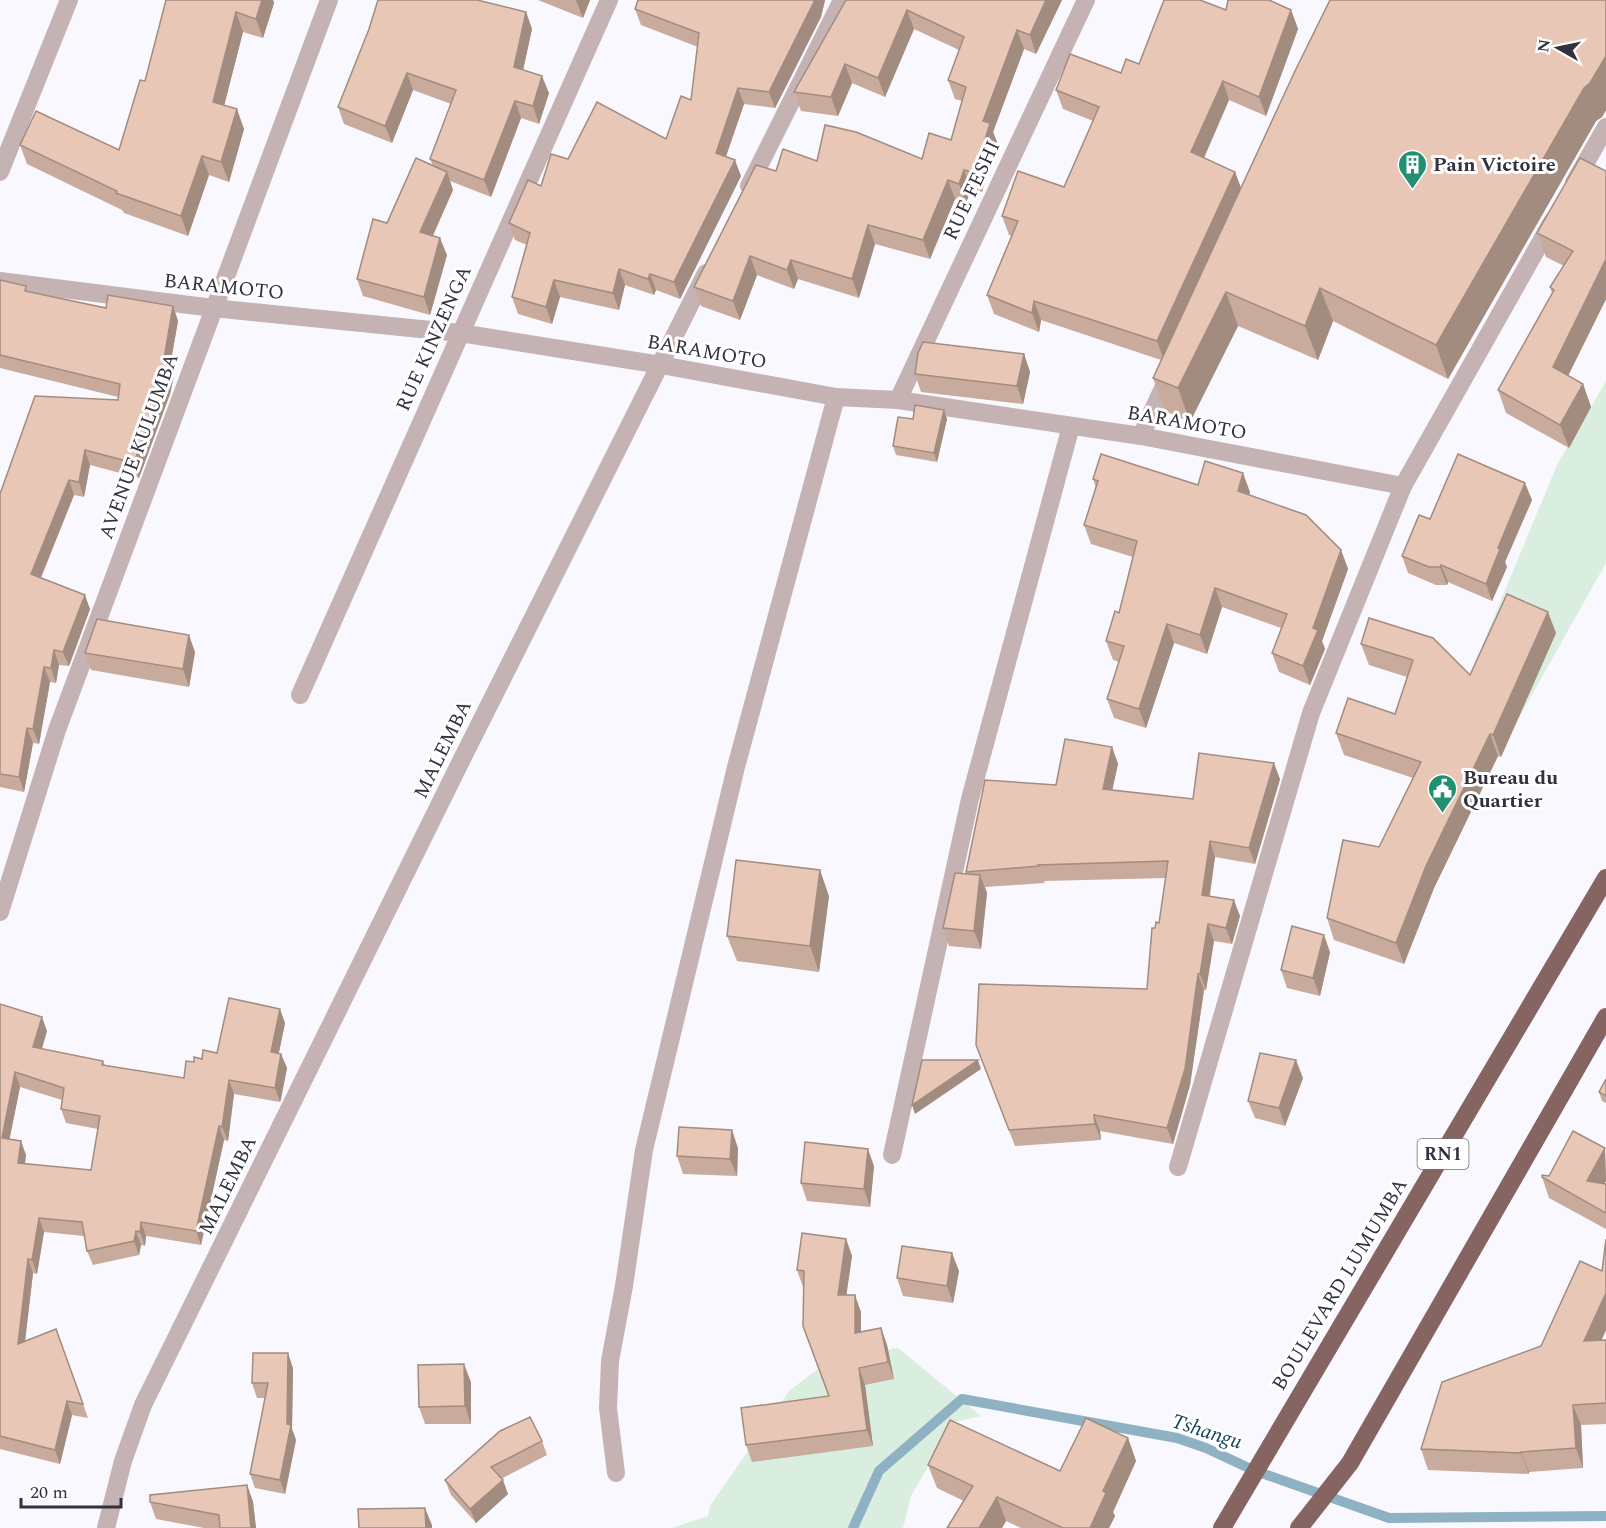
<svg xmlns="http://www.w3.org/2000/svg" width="1606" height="1528" font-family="Spectral,serif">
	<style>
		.green { fill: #daeedf }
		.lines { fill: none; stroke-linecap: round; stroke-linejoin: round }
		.stream { stroke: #8eb2c3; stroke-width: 10 }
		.street { stroke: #c4b3b2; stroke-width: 18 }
		.highway { stroke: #866462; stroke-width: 18 }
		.wall { fill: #c8ab9d; fill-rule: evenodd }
		.shaded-wall { fill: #a28b7f }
		.building { fill: #e8c7b6; stroke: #a28b7f; stroke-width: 1.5; fill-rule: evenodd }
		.labels { text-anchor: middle; stroke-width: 6; stroke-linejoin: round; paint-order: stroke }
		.shield { fill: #fff; stroke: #706f78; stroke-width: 1.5 }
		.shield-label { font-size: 18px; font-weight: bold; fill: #33313e }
		.poi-label { font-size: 20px; font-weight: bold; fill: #33313e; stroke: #fff; text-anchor: start }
		.street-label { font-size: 20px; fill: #33313e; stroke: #fff }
		.water-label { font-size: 21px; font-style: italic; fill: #134457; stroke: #fff }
	</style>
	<rect width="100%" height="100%" fill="#f9f8fe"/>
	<g class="green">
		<polygon points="1606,381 1606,563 1506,741 1472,670 1557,465"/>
		<polygon points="898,1348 981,1416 954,1422 911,1496 903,1528 672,1528 708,1516 710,1506 789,1391 833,1357"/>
	</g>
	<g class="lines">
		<polyline class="stream" points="853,1528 879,1471 962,1399 1177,1438 1206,1448 1253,1470 1389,1518 1606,1516"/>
		<g class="street">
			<polyline points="0,172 69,0"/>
			<polyline points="1574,183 1606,127"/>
			<polyline points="749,186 842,0"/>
			<polyline points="0,281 213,308 460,333 661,365 836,397 898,400 1141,436 1403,486"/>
			<polyline points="898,400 1086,0"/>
			<polyline points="1141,436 1169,375"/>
			<polyline points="300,695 609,0"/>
			<polyline points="0,912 57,730 329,0"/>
			<polyline points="892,1155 970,799 1071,426"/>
			<polyline points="1178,1167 1311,713 1403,486 1552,222"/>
			<polyline points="616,1473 608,1408 610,1361 624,1286 644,1150 736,767 836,397"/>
			<polyline points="106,1528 123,1461 143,1405 460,763 706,273"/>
		</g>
		<g class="highway">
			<polyline points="1222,1528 1606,878"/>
			<polyline points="1299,1528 1350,1463 1606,1017"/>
		</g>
	</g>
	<g class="wall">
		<polygon points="166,0 273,0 274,3 263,38 243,32 224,105 244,129 229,182 209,175 188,236 124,213 122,210 27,164 20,145 119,150 145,81"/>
		<polygon points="538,0 590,0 583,18"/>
		<polygon points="638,0 825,0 821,17 775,108 744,104 726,157 741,176 680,299 656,290 654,295 625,285 619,310 560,297 552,324 518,314 512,297 527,245 515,240 509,223 541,186 568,159 666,139 691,100 698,47 641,25 635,9"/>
		<polygon points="846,0 1062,0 1036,54 1024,49 993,132 997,142 982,192 971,189 966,203 955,199 930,259 875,244 859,298 798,279 794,289 757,275 740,320 701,306 694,287 776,171 817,161 922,159 951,140 962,101 955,99 948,80 959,50 914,29 885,97 852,83 838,116 801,111 794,92"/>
		<polygon points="1228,0 1270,0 1291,10 1298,29 1266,116 1229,100 1204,158 1235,172 1241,188 1606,0 1606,110 1602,117 1596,121 1448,379 1333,321 1318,360 1238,326 1190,422 1165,411 1153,378 1161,360 1041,320 1039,332 994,314 987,295 1012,236 1009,235 1002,216 1064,187 1093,121 1063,109 1056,90 1121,73 1139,64 1226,10"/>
		<polygon points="526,12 532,29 523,70 549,93 539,124 521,118 491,197 450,181 453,190 433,236 447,255 430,315 363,296 357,279 387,223 433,166 430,159 451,104 413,90 392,143 344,124 338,107 369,29"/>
		<polygon points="1606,171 1606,299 1568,376 1583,384 1591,407 1569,448 1506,413 1498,390 1552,293 1550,287 1564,266 1546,257 1537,233"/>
		<polygon points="0,280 26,286 27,291 106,308 173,306 178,321 170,366 174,375 170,394 139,478 90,465 84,497 74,495 41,578 90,609 69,666 59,665 56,683 50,682 39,744 33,743 24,792 0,787 0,494 118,400 118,397 0,368"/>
		<polygon points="1024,354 1030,372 1023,404 921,392 915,374"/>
		<polygon points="944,410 947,419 937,462 896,455 893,446 913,419"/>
		<polygon points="1093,479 1198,485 1250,492 1249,495 1341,550 1348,569 1322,641 1325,649 1310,685 1279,672 1272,653 1281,628 1222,607 1207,654 1174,643 1146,728 1114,718 1107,699 1119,662 1113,660 1106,641 1119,613 1133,557 1091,544 1084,525 1096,488"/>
		<polygon points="1532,500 1505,562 1507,567 1492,601 1448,582 1447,585 1436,585 1408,573 1402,556 1430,519"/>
		<polygon points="1556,633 1501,757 1498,756 1434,888 1404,964 1334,940 1327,918 1379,847 1413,778 1344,755 1336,733 1395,714 1407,677 1369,665 1361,644 1470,675"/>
		<polygon points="195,652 189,687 91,670 85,653"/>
		<polygon points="1112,747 1118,764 1112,790 1193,799 1280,779 1255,864 1215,857 1210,896 1240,916 1232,944 1214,941 1206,990 1204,990 1190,1085 1173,1144 1100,1131 1101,1140 1015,1146 976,1045 1147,989 1155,928 1159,923 1166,878 1044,881 1045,883 985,887 987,893 981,949 949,946 943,928 967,874 966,872 1056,785"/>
		<polygon points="829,896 819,972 737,961 727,936"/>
		<polygon points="1330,952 1320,996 1287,988 1281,970"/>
		<path d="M0 1004 47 1031 42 1049 103 1061 105 1065 184 1078 194 1062 285 1023 279 1053 281 1054 287 1068 281 1100 280 1102 234 1094 228 1141 224 1140 201 1245 146 1236 145 1246 141 1245 139 1255 93 1265 87 1251 84 1236 44 1232 37 1274 33 1273 25 1341 56 1329 88 1418 72 1415 60 1464 0 1449ZM20 1087 62 1100 61 1109 66 1123 98 1129 91 1170 25 1164 26 1155 9 1139Z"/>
		<polygon points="1303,1078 1285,1126 1255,1118 1248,1101"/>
		<polygon points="1606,1079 1606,1103 1602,1101 1599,1092"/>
		<polygon points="738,1148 737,1176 683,1174 677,1156"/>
		<polygon points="1605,1148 1606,1181 1604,1184 1606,1184 1606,1229 1549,1198 1542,1177 1549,1176"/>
		<polygon points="874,1166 870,1207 807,1201 801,1183"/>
		<polygon points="846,1239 852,1256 846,1295 861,1312 861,1332 881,1328 887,1345 894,1379 865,1385 873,1446 752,1462 746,1445 829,1396 804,1287 803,1287 797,1270"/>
		<polygon points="1606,1239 1606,1330 1601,1340 1606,1340 1606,1424 1581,1425 1583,1468 1529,1472 1529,1474 1428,1470 1421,1449 1541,1346 1602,1271"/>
		<polygon points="959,1271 953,1303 903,1296 897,1278"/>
		<polygon points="293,1368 292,1429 296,1440 285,1494 255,1488 250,1474 265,1398 257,1398 252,1383"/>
		<polygon points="471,1382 471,1424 425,1424 419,1407"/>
		<polygon points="1128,1438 1136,1461 1113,1512 1115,1516 1109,1528 1021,1528 1006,1521 1002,1528 947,1528 964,1501 937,1488 928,1465 1060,1471"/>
		<polygon points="542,1441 547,1455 501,1479 508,1494 476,1523 451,1495 445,1480"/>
		<polygon points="247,1485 253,1502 256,1528 204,1528 156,1519 150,1502"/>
	</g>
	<g class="shaded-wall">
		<polygon points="262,0 273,0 274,3 263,38 256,19"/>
		<polygon points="576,0 590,0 583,18"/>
		<polygon points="815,0 825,0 821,17 775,108 769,92"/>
		<polygon points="1046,0 1062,0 1036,54 1030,35"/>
		<polygon points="907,10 914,29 885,97 878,78"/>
		<polygon points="1291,10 1298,29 1266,116 1259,97"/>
		<polygon points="236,12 243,32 220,122 213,102"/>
		<polygon points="526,12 532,29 520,84 514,67"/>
		<polygon points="1017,30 1024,49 993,132 997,142 982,192 975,173 983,121"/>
		<polygon points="1606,56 1606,110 1602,117 1596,121 1448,379 1436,345 1584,88"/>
		<polygon points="845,64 852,83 838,116 831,97"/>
		<polygon points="407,73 413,90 392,143 385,126"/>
		<polygon points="542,76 549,93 539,124 533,106"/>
		<polygon points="1223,81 1229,100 1198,171 1191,152"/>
		<polygon points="738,88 744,104 721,170 716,153"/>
		<polygon points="515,101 521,118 491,197 484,180"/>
		<polygon points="237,109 244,129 229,182 221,162"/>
		<polygon points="202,156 209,175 188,236 181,216"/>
		<polygon points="735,160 741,176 680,299 674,282"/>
		<polygon points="964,170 971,189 966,203 959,184"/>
		<polygon points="447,172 453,190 426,250 420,232"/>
		<polygon points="1235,172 1242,191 1164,360 1157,341"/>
		<polygon points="948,180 955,199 930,259 923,240"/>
		<polygon points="868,225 875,244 859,298 852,279"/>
		<polygon points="440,238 447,255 430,315 424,297"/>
		<polygon points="750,256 757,275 740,320 733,301"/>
		<polygon points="1606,259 1606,299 1561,390 1553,367"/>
		<polygon points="791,260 798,279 794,289 787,270"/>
		<polygon points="619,269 625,285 619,310 613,293"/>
		<polygon points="650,274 656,290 654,295 648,279"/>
		<polygon points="554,280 560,297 552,324 546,307"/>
		<polygon points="1320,288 1333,321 1318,360 1305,326"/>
		<polygon points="1226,292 1238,326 1190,422 1178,388"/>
		<polygon points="1034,301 1041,320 1039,332 1032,313"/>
		<polygon points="173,306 178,321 170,366 174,375 170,394 139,478 134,463 164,359"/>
		<polygon points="1024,354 1030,372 1023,404 1017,386"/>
		<polygon points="1583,384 1591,407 1569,448 1560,425"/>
		<polygon points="944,410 947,419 937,462 934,453"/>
		<polygon points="85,450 90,465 84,497 79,482"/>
		<polygon points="1243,473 1250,492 1245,510 1238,491"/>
		<polygon points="69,480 74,495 36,589 31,574"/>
		<polygon points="1525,483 1532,500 1505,562 1507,567 1492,601 1486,584 1498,548"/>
		<polygon points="1341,550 1348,569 1322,641 1325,649 1310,685 1303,666 1313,628"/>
		<polygon points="1441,565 1448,582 1447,585 1440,567"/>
		<polygon points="1215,588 1222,607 1207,654 1200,635"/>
		<polygon points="85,595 90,609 69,666 63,652"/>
		<polygon points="1548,612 1556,633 1501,757 1493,735"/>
		<polygon points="1167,624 1174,643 1146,728 1139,709"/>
		<polygon points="189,635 195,652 189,687 183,669"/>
		<polygon points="54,650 59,665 56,683 51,668"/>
		<polygon points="44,667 50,682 39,744 33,729"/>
		<polygon points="27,728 33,743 24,792 19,777"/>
		<polygon points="1490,734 1498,756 1434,888 1404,964 1396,943 1426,866"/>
		<polygon points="1112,747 1118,764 1109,805 1103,789"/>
		<polygon points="1274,763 1280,779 1255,864 1249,848"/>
		<polygon points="1210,841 1215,857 1207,911 1202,895"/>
		<polygon points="820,870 829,896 819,972 810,946"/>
		<polygon points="980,875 987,893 981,949 974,931"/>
		<polygon points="1234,900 1240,916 1232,944 1226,928"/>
		<polygon points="1208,924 1214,941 1206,990 1200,974"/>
		<polygon points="1324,935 1330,952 1320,996 1313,978"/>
		<polygon points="1198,974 1204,990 1190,1085 1173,1144 1167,1128"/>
		<polygon points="280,1009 285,1023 276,1066 271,1052"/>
		<polygon points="42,1017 47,1031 38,1061 33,1047"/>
		<polygon points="281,1054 287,1068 280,1102 275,1088"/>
		<polygon points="978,1060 981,1069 915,1114 912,1105"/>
		<polygon points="1296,1060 1303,1078 1285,1126 1279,1108"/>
		<polygon points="15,1072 20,1087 7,1152 2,1138"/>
		<polygon points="229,1080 234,1094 228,1141 222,1127"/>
		<polygon points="1094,1115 1100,1131 1101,1140 1095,1124"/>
		<polygon points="219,1126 224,1140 201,1245 196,1231"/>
		<polygon points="732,1130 738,1148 737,1176 730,1159"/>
		<polygon points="21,1141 26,1155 23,1177 18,1163"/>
		<polygon points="1605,1148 1606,1181 1594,1201 1587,1181"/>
		<polygon points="868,1149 874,1166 870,1207 864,1189"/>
		<polygon points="39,1218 44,1232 37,1274 32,1260"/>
		<polygon points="141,1222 146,1236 145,1246 140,1232"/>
		<polygon points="136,1231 141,1245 139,1255 134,1241"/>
		<polygon points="846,1239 852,1256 844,1312 838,1295"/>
		<polygon points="952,1253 959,1271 953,1303 947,1286"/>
		<polygon points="28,1259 33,1273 23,1358 18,1344"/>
		<polygon points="1606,1293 1606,1330 1592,1362 1584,1341"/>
		<polygon points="855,1295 861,1312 861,1350 855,1333"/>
		<polygon points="881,1328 887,1345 894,1379 888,1362"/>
		<polygon points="288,1353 293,1368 292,1429 296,1440 285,1494 280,1480 287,1424"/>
		<polygon points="464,1364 471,1382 471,1424 465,1406"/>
		<polygon points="859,1368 865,1385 873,1446 867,1430"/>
		<polygon points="67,1401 72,1415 60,1464 55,1450"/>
		<polygon points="1573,1405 1581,1425 1583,1468 1576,1448"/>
		<polygon points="1128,1438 1136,1461 1113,1512 1115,1516 1109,1528 1090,1528 1103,1491"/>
		<polygon points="1521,1452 1529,1472 1529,1474 1521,1453"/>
		<polygon points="503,1480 508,1494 476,1523 470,1509"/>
		<polygon points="247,1485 253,1502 256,1528 251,1528"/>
		<polygon points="997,1497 1006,1521 1002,1528 979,1528"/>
		<polygon points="425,1508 432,1525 432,1528 426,1528"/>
	</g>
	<g class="building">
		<polygon points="166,0 262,0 256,19 236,12 213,102 237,109 221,162 202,156 181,216 116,193 117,191 20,145 36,111 119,150 140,80 145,81"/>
		<polygon points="378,0 477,0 526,12 514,67 542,76 533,106 515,101 484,180 430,159 456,90 407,73 385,126 338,107 369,29"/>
		<polygon points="638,0 815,0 769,92 738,88 716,153 735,160 674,282 650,274 648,279 619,269 613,293 554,280 546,307 512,297 530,233 509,223 528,180 541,186 551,154 568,159 597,102 666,139 681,96 691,100 699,33 635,9"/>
		<polygon points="846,0 1046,0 1030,35 1017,30 983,121 990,123 975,173 964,170 959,184 948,180 923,240 868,225 852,279 791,260 787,270 750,256 733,301 694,287 756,165 776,171 783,149 817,161 825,125 856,132 922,159 929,133 951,140 966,87 948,80 964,37 907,10 878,78 845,64 831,97 794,92"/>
		<polygon points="1164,0 1200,0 1226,10 1228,0 1269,0 1291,10 1259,97 1223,81 1191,152 1235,172 1157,341 1034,301 1032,313 987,295 1018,221 1002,216 1018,171 1064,187 1099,107 1056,90 1070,54 1121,73 1126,59 1139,64"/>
		<polygon points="1330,0 1606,0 1606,56 1590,83 1584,88 1436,345 1320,288 1305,326 1226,292 1178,388 1153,378 1295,71"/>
		<polygon points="416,158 447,172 420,232 440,238 424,297 357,279 373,219 387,223"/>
		<polygon points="1580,158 1606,171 1606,259 1553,367 1583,384 1560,425 1498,390 1554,290 1550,287 1573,251 1537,233"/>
		<polygon points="0,280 26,286 25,291 106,308 108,295 173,306 164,359 168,360 165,379 134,463 85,450 79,482 69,480 31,574 85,595 63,652 54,650 51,668 44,667 33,729 27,728 19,777 0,774 0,494 35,396 118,400 120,384 0,355"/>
		<polygon points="923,342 1024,354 1017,386 915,374 918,353"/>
		<polygon points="915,405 944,410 934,453 893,446 898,417 913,419"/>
		<polygon points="1101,454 1198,485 1205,461 1243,473 1238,491 1306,515 1341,550 1313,628 1318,630 1303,666 1272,653 1287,614 1215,588 1200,635 1167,624 1139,709 1107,699 1124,646 1106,641 1115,611 1119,613 1137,541 1084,525 1098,481 1093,479"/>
		<polygon points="1458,454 1525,483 1498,548 1500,549 1486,584 1441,565 1440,567 1429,567 1402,556 1419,515 1430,519"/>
		<polygon points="1507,594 1548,612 1493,735 1490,734 1426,866 1396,943 1327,918 1343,840 1379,847 1421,762 1336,733 1348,698 1395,714 1413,660 1361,644 1369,618 1433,638 1470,675"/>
		<polygon points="97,619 189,635 183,669 85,653"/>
		<polygon points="1065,739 1112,747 1103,789 1193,799 1199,753 1274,763 1249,848 1210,841 1202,895 1234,900 1226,928 1208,924 1200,974 1198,974 1185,1069 1167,1128 1094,1115 1095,1124 1009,1130 976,1045 979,984 1147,989 1152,928 1155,928 1156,922 1159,923 1168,861 1038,865 1039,866 966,872 985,780 1056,785"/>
		<polygon points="736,860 820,870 810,946 727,936"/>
		<polygon points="955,873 980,875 974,931 943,928"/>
		<polygon points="1292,926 1324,935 1313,978 1281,970"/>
		<path d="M229 998 280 1009 271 1052 281 1054 275 1088 229 1080 222 1127 219 1126 196 1231 141 1222 140 1232 136 1231 134 1241 87 1251 82 1222 39 1218 32 1260 28 1259 18 1344 56 1329 83 1404 67 1401 55 1450 0 1436V1004L42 1017 33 1047 103 1061 102 1065 184 1078 186 1061 194 1062V1057L202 1059 203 1050 217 1053ZM15 1072 64 1088 61 1109 100 1116 91 1170 18 1163 21 1141 2 1138Z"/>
		<polygon points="1260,1053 1296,1060 1279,1108 1248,1101"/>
		<polygon points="922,1060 978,1060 912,1105"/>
		<polygon points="1606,1079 1606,1096 1599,1092"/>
		<polygon points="679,1127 732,1130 730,1159 677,1156"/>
		<polygon points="1573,1131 1605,1148 1587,1181 1606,1184 1606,1213 1542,1177 1542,1175 1549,1176"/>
		<polygon points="805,1142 868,1149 864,1189 801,1183"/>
		<polygon points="802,1233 846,1239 838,1295 855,1295 855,1333 881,1328 888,1362 859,1368 867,1430 746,1445 741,1408 829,1396 803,1326 804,1271 797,1270"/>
		<polygon points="1606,1239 1606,1293 1584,1341 1606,1340 1606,1403 1573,1405 1576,1448 1521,1452 1521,1453 1421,1449 1442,1382 1541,1346 1580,1261 1602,1271"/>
		<polygon points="902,1246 952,1253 947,1286 897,1278"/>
		<polygon points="253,1353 288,1353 287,1424 291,1425 280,1480 250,1474 268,1383 252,1383"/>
		<polygon points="464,1364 465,1406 419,1407 418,1365"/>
		<polygon points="530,1417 542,1441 491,1467 503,1480 470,1509 445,1480 500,1431"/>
		<polygon points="1086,1418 1128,1438 1103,1491 1106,1493 1090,1528 1063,1528 997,1497 979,1528 947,1528 973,1486 928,1465 950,1420 1060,1471"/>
		<polygon points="247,1485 251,1528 220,1528 219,1515 150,1502 150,1495"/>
		<polygon points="425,1508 426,1528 359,1528 358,1509"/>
	</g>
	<defs>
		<symbol id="building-pin" viewBox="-11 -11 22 30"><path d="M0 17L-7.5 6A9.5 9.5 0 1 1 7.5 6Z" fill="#219070" stroke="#fff"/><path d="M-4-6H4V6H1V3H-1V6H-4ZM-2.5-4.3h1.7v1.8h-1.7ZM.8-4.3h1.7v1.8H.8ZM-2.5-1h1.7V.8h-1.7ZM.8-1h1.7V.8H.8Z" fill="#fff"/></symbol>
		<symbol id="civic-pin" viewBox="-11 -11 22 30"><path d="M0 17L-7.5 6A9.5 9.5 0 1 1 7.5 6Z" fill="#219070" stroke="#fff"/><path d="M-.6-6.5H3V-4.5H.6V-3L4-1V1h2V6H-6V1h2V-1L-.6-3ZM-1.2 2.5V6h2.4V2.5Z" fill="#fff"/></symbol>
	</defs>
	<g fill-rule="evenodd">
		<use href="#building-pin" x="1396" y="148" width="33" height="45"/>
		<use href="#civic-pin" x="1426" y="772" width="33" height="45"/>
	</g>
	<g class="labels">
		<rect class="shield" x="1417.5" y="1139" width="51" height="30" rx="4.5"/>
		<g class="shield-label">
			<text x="1443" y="1160">RN1</text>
		</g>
		<g class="poi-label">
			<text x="1433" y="171">Pain Victoire</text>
			<text x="1463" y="784">Bureau du<tspan x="1463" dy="23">Quartier</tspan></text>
		</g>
		<g class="street-label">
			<text transform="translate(971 190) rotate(-65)" y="7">RUE FESHI</text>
			<text transform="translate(224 286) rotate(6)" y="7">BARAMOTO</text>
			<text transform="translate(433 338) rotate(-66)" y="7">RUE KINZENGA</text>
			<text transform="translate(707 351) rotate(10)" y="7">BARAMOTO</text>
			<text transform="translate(1187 422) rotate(10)" y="7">BARAMOTO</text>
			<text transform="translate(138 446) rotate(-70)" y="7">AVENUE KULUMBA</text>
			<text transform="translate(442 749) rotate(-64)" y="7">MALEMBA</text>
			<text transform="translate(227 1185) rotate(-64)" y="7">MALEMBA</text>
			<text transform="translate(1339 1284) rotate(-59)" y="7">BOULEVARD LUMUMBA</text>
		</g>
		<g class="water-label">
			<text transform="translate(1207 1431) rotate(18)" y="7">Tshangu</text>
		</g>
	</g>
	<g transform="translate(1558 48) rotate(279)" stroke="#ffffff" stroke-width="4.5" paint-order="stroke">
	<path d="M0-4.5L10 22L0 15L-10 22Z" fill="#33313e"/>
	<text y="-9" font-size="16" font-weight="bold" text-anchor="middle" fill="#33313e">N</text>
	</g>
	<path d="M21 1498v9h100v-9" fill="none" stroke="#33313e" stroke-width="3"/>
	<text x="30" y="1498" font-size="18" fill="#33313e" stroke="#ffffff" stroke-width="4.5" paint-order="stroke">20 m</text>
</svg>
